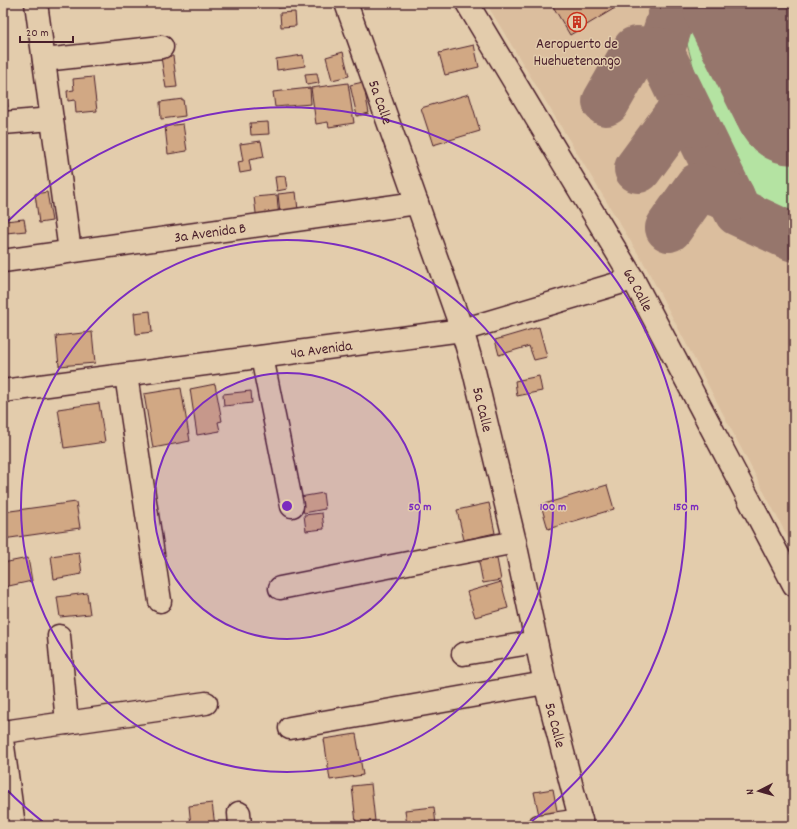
<svg xmlns="http://www.w3.org/2000/svg" width="797" height="829" font-family="Dekko,sans-serif">
	<style>
		.built { fill: #dbbe9e }
		.green { fill: #b4e3a2; stroke: #7f8166 }
		.lines { fill: none; stroke-linecap: round; stroke-linejoin: round }
		.taxiway { stroke: #96766c; stroke-width: 48 }
		.runway { stroke: #96766c; stroke-width: 120 }
		.building { fill: #d1a884; stroke: #4a1f2b }
		.minor-casing { stroke: #4a1f2b; stroke-width: 25 }
		.major-casing { stroke: #4a1f2b; stroke-width: 25 }
		.minor { stroke: #e3ccac; stroke-width: 22 }
		.major { stroke: #e3ccac; stroke-width: 22 }
		.ring { fill: none; stroke: #7b2cbf; stroke-width: 2 }
		.labels { text-anchor: middle; stroke-width: 3; stroke-linejoin: round; paint-order: stroke }
		.poi-label { font-size: 15px; fill: #4a1f2b; stroke: #e3ccac }
		.street-label { font-size: 15px; fill: #4a1f2b; stroke: #e3ccac }
		.centre { fill: #7b2cbf; stroke: #e3ccac; stroke-width: 2 }
		.ring-label { font-size: 12px; text-anchor: middle; font-weight: bold; fill: #7b2cbf; stroke: #e3ccac; stroke-width: 3; stroke-linejoin: round; paint-order: stroke }
	</style>
	<rect width="100%" height="100%" fill="#e3ccac"/>
	<filter id="ink" filterUnits="userSpaceOnUse"><feTurbulence type="fractalNoise" baseFrequency=".025" numOctaves="2"/><feDisplacementMap in="SourceGraphic" scale="8" xChannelSelector="R" yChannelSelector="G"/><feConvolveMatrix kernelMatrix="1 2 1 2 8 2 1 2 1" color-interpolation-filters="sRGB"/></filter>
	<g filter="url(#ink)">
		<polygon class="built" points="486,3 794,3 794,549 645,265"/>
		<polygon class="green" points="697,3 721,3 794,155 794,225 772,216 757,204 698,83 687,44 688,18"/>
		<g class="lines">
			<g class="taxiway">
				<polyline points="676,3 660,52 738,212 794,238"/>
				<polyline points="606,102 636,50 660,52"/>
				<polyline points="638,169 674,120 695,123"/>
				<polyline points="669,228 698,187 731,197"/>
			</g>
			<polyline class="runway" points="743,3 794,105"/>
		</g>
		<g class="building">
			<polygon points="277,3 306,3 306,6 278,8"/>
			<polygon points="551,3 612,3 615,8 570,35"/>
			<polygon points="295,12 296,26 281,27 280,13"/>
			<polygon points="474,45 479,67 445,75 439,53"/>
			<polygon points="343,52 349,76 332,80 326,57"/>
			<polygon points="303,55 305,66 277,70 276,59"/>
			<polygon points="173,56 177,87 166,88 161,57"/>
			<polygon points="317,73 319,83 307,85 305,74"/>
			<polygon points="93,77 97,111 76,113 75,100 68,101 67,91 74,90 73,79"/>
			<polygon points="363,82 369,113 357,116 350,85"/>
			<polygon points="348,83 354,123 329,127 328,122 316,124 311,88"/>
			<polygon points="6,88 8,107 3,108 3,89"/>
			<polygon points="310,88 311,104 275,107 273,92"/>
			<polygon points="469,94 480,131 433,145 421,108"/>
			<polygon points="183,99 185,116 161,119 160,102"/>
			<polygon points="268,122 269,134 251,135 250,123"/>
			<polygon points="183,124 187,151 168,154 165,126"/>
			<polygon points="261,141 264,157 249,160 251,171 240,173 238,162 243,161 240,144"/>
			<polygon points="285,176 287,189 277,191 275,177"/>
			<polygon points="47,192 52,221 39,223 35,194"/>
			<polygon points="296,192 298,210 280,213 278,194"/>
			<polygon points="277,195 279,219 257,221 254,197"/>
			<polygon points="24,219 26,231 6,233 5,221"/>
			<polygon points="150,311 152,332 136,334 134,313"/>
			<polygon points="539,327 547,357 534,360 529,346 499,355 495,340"/>
			<polygon points="92,332 95,363 59,366 56,336"/>
			<polygon points="539,376 542,391 517,396 515,381"/>
			<polygon points="215,384 222,421 218,422 220,431 197,435 190,389"/>
			<polygon points="181,388 190,441 153,448 144,394"/>
			<polygon points="251,391 252,403 224,406 223,394"/>
			<polygon points="99,403 105,442 64,448 58,409"/>
			<polygon points="607,485 614,509 548,529 541,505"/>
			<polygon points="323,493 325,509 304,513 300,497"/>
			<polygon points="76,502 80,528 3,539 3,512"/>
			<polygon points="489,503 495,533 464,540 457,510"/>
			<polygon points="322,513 324,529 306,531 304,515"/>
			<polygon points="495,548 501,580 483,583 477,552"/>
			<polygon points="79,552 82,574 54,579 51,556"/>
			<polygon points="28,558 32,581 4,587 3,563"/>
			<polygon points="501,582 508,608 475,617 467,592"/>
			<polygon points="87,593 90,614 60,617 57,597"/>
			<polygon points="356,734 363,775 330,780 324,739"/>
			<polygon points="371,784 375,821 356,823 352,786"/>
			<polygon points="553,789 558,816 540,820 534,792"/>
			<polygon points="212,803 215,826 191,826 189,806"/>
			<polygon points="434,807 436,825 407,826 405,810"/>
		</g>
		<g class="lines">
			<defs>
				<g id="minor">
					<polyline points="36,3 70,251"/>
					<path id="s1" d="M467 3 633 279 794 585"/>
					<polyline points="44,60 162,47"/>
					<polyline points="3,123 52,119"/>
					<path id="s2" d="M3 261 417 203"/>
					<polyline points="262,357 292,506"/>
					<polyline points="126,375 160,601"/>
					<path id="s3" d="M3 391 462 330 633 279"/>
					<polyline points="280,588 515,542"/>
					<polyline points="59,636 67,723"/>
					<polyline points="463,654 536,642"/>
					<polyline points="290,728 545,683"/>
					<polyline points="3,732 206,703"/>
					<polyline points="3,746 14,826"/>
					<polyline points="239,813 240,826"/>
					<polyline points="539,826 581,820"/>
				</g>
				<g id="major">
					<path id="s4" d="M346 3 462 330 474 371 515 542 545 683 582 826"/>
				</g>
			</defs>
			<use href="#minor" class="minor-casing"/>
			<use href="#major" class="major-casing"/>
			<use href="#minor" class="minor"/>
			<use href="#major" class="major"/>
		</g>
	</g>
	<circle cx="287" cy="506" r="133" fill="#7b2cbf" fill-opacity=".12"/>
	<g class="ring">
		<circle cx="287" cy="506" r="133"/>
		<circle cx="287" cy="506" r="266"/>
		<path d="M47 825A399 399 0 0 1 5 788M5 224A399 399 0 1 1 527 825"/>
	</g>
	<defs>
		<symbol id="building-ring" viewBox="-11 -11 22 22"><circle r="9.5" fill="#e3ccac" stroke="#c8321e" stroke-width="1.5"/><path d="M-4-6H4V6H1V3H-1V6H-4ZM-2.5-4.3h1.7v1.8h-1.7ZM.8-4.3h1.7v1.8H.8ZM-2.5-1h1.7V.8h-1.7ZM.8-1h1.7V.8H.8Z" fill="#c8321e"/></symbol>
	</defs>
	<g fill-rule="evenodd">
		<use href="#building-ring" x="566" y="11" width="22" height="22"/>
	</g>
	<g class="labels">
		<g class="poi-label">
			<text x="577" y="48">Aeropuerto de<tspan x="577" dy="17">Huehuetenango</tspan></text>
		</g>
		<g class="street-label">
			<text dy="5" stroke="none"><textPath href="#s4" startOffset="105">5a Calle</textPath></text>
			<text dy="5" stroke="none"><textPath href="#s2" startOffset="209">3a Avenida B</textPath></text>
			<text dy="5" stroke="none"><textPath href="#s1" startOffset="334">6a Calle</textPath></text>
			<text dy="5" stroke="none"><textPath href="#s3" startOffset="321">4a Avenida</textPath></text>
			<text dy="5" stroke="none"><textPath href="#s4" startOffset="429">5a Calle</textPath></text>
			<text dy="5" stroke="none"><textPath href="#s4" startOffset="753">5a Calle</textPath></text>
		</g>
	</g>
	<circle cx="287" cy="506" r="6" class="centre"/>
	<g class="ring-label">
		<text x="420" y="510">50 m</text>
		<text x="553" y="510">100 m</text>
		<text x="686" y="510">150 m</text>
	</g>
	<rect width="797" height="829" fill="none" stroke="#e3ccac" stroke-width="16"/>
	<rect x="8" y="8" width="781" height="813" fill="none" stroke="#4a1f2b" stroke-width="1.5" filter="url(#ink)"/>
	<g transform="translate(759 791) rotate(264)" stroke="#e3ccac" stroke-width="3" paint-order="stroke">
	<path d="M0-3L7 15L0 10L-7 15Z" fill="#4a1f2b"/>
	<text y="-6" font-size="11" font-weight="bold" text-anchor="middle" fill="#4a1f2b">N</text>
	</g>
	<path d="M20 36v6h53v-6" fill="none" stroke="#4a1f2b" stroke-width="2"/>
	<text x="26" y="36" font-size="12" fill="#4a1f2b" stroke="#e3ccac" stroke-width="3" paint-order="stroke">20 m</text>
</svg>
